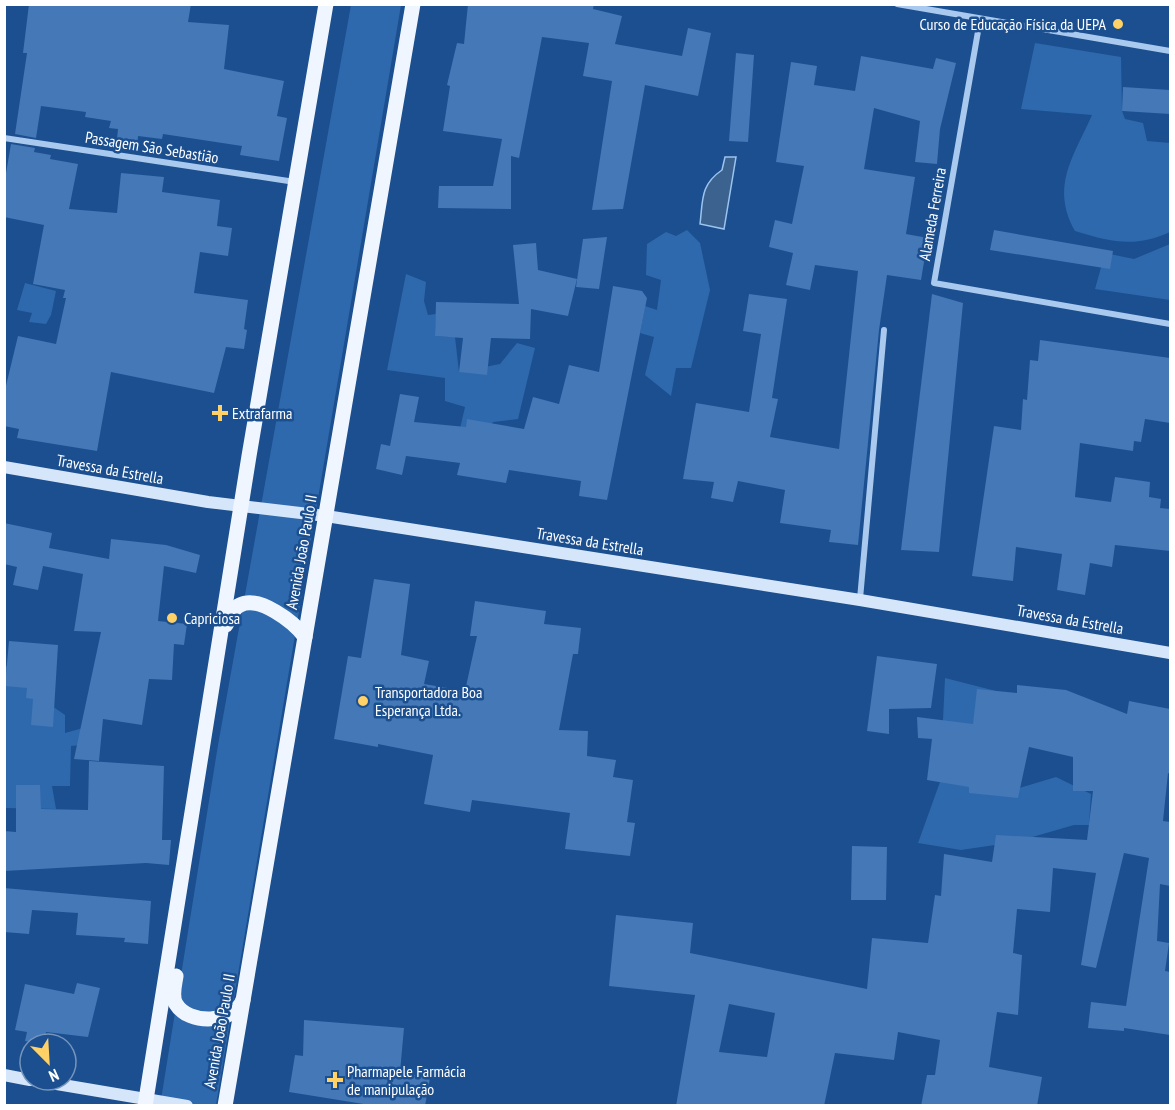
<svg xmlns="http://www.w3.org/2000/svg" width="1175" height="1110" font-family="'PT Sans Narrow',sans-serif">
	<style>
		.green { fill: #2e69ad }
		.water { fill: #3c6290; stroke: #9cc4f0; stroke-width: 1.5 }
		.building { fill: #4478b7; fill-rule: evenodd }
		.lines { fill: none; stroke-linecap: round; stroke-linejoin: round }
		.street { stroke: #a9c9ee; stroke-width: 6 }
		.secondary { stroke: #d6e6fa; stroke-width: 12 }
		.primary { stroke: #f0f6ff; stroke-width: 15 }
		.poi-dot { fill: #ffd166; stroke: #1b4f8f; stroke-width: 2 }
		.labels { text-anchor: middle; stroke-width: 5; stroke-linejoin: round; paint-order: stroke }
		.poi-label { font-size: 16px; fill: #fff; stroke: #1b4f8f; text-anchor: start }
		.street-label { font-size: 16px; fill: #fff; stroke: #1b4f8f }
	</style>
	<rect width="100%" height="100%" fill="#1b4f8f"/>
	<g class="green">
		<polygon points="351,5 401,5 216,1105 160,1106 218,745"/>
		<path d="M1035 43 1121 57 1122 111 1125 119 1143 123 1147 141 1170 143V232C1135 248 1111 242 1075 231 1050 186 1074 156 1092 115L1021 109Z"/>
		<polygon points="687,230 700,243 710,290 691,368 676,368 671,396 645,375 654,337 640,333 645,306 657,310 661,280 646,275 647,244 666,232 676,236"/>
		<polygon points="1170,244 1170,300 1095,289 1105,253 1134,259"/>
		<polygon points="406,274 426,282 424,301 428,315 436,314 435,336 455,337 459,372 500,364 517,343 535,348 518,419 493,422 482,440 458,437 465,407 445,401 445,378 387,370"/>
		<polygon points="25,283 56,291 51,315 46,324 29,322 32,313 17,310"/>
		<polygon points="4,664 52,706 65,715 65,733 101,723 99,743 71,746 70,786 52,786 56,809 5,808"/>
		<polygon points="945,678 996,691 996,795 1056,777 1091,794 1089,825 1074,825 1015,842 961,850 918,843 940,782"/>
	</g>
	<path class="water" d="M725 157H736L724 229 700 224C703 200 700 185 722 170Z"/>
	<g class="building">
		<polygon points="29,4 191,4 188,22 229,25 224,69 284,81 277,116 287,118 279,161 240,155 242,146 163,134 162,139 138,136 137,150 116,149 118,129 109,128 111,121 85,117 86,112 41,106 36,138 15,134 27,53 23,53"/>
		<polygon points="468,4 594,4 593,9 622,16 615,44 682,56 688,28 711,33 698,96 645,85 623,209 592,210 612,81 583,76 589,43 542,37 519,158 511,156 511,209 438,208 439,186 493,186 502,139 443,131 450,86 447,85 457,43 464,44"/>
		<polygon points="736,53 754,55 748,142 729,141"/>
		<polygon points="861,56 933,69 936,58 956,63 940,129 937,164 915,162 920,121 874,108 864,169 915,177 906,234 928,238 921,280 887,275 879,330 858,545 829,542 831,530 780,523 785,490 738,481 733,502 711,498 714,482 683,479 696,403 749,412 761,334 743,331 749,294 787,299 772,398 778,399 770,437 839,449 858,271 815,265 810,290 786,285 793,253 769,247 775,220 792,224 804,166 776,162 791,62 817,66 814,85 855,91"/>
		<polygon points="1123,87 1170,90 1170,114 1122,111"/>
		<polygon points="11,144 35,148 34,152 51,155 50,159 78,164 69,209 117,213 121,173 164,177 162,192 220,200 217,226 232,228 228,256 200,252 194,293 248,300 244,329 247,330 244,349 226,347 214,393 111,372 97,451 17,438 19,429 4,426 4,394 18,336 56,344 66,298 63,298 65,290 33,284 44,225 4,217 4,185"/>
		<polygon points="994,230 1113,251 1110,269 990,250"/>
		<polygon points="607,237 599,289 576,287 583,239"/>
		<polygon points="536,243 538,270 577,279 568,316 531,309 530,339 491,338 487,375 459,372 463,338 435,336 436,302 519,304 513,245"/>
		<polygon points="613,286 642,291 647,298 607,500 579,496 581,481 509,470 506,483 457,475 460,463 406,456 402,475 376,469 381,444 390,446 400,394 419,397 414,422 466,427 467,419 524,429 533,397 559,404 569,365 599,372"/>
		<polygon points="932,294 963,303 939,552 901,550"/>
		<polygon points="1040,340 1170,358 1170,423 1145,419 1141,442 1134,441 1133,451 1080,443 1075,497 1111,502 1115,477 1150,482 1149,497 1161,499 1160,508 1170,509 1170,551 1115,545 1112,567 1090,563 1085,595 1057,590 1062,554 1016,547 1013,581 972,576 994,426 1021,430 1023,399 1027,400 1030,360 1038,361"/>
		<polygon points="4,523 52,533 49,548 109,559 111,539 166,545 200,555 196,573 164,566 158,621 187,624 184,645 174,644 172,680 149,679 142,725 103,719 99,761 74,759 101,632 74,631 83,574 43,566 38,590 13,585 17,567 4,564"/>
		<polygon points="374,579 410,584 401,655 429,661 424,684 465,691 477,636 470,636 475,601 546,611 544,624 581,628 578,654 573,654 559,730 588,731 587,756 616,760 613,777 633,780 627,822 635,823 630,856 565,849 570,813 472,800 470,812 424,804 433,755 378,744 378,747 334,739 348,656 361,658"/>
		<polygon points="9,641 58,645 53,727 31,725 33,699 26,698 27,688 5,686"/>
		<polygon points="877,656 937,664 931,708 889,709 889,734 867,731"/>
		<path d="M1017 685 1066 690 1127 714 1129 701 1170 709V774L1168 773 1163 821 1170 822V886L1160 884 1157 941 1169 943 1165 971 1170 972V1035L1124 1028V1031L1088 1028 1091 1002 1126 1006 1149 858 1124 853 1096 968 1081 965 1096 873 1053 868 1050 912 1017 909 1013 953 1022 955 1018 1015 997 1012 989 1067 1042 1077 1037 1106H921L927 1075H935L940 1040 898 1032 894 1060 835 1053 824 1106H676L695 995 609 986 616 915 693 923 690 953 867 989 872 938 928 943 935 895 941 896 944 854 992 862 996 835 1087 840 1093 791H1073V757L1029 747 1018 798 969 793V787L927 780 932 739 918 738 917 717 973 724 977 689 1017 693ZM729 1004 775 1013 767 1057 719 1052Z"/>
		<polygon points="89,761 164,766 162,840 171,840 169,865 146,863 4,871 4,831 16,832 16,785 40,785 41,809 88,810"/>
		<polygon points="852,846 887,847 886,900 851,900"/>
		<polygon points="4,888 151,901 148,944 124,942 125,938 76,935 78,913 32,910 29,934 4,932"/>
		<polygon points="77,983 100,988 88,1037 46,1032 44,1044 25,1041 27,1032 15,1030 25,984 74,994"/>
		<polygon points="304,1020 404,1028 400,1072 430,1078 425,1106 376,1106 289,1092 295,1055 303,1056"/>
	</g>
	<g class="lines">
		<g class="street">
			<polyline points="897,4 1170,51"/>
			<polyline points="980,20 934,283 1170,324"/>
			<polyline points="4,138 295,182"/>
			<polyline points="860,599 884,330"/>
		</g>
		<g class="secondary">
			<polyline points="4,467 208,502 326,516 860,600 1170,653"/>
			<polyline points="4,1075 30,1080"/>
			<polyline points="33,1080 187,1106"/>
		</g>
		<g class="primary">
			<path d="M226 625C229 619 233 608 240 605 259 595 294 622 305 637"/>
			<path d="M176 976C175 984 171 996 176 1004 188 1025 234 1024 243 1000"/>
			<polyline points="145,1106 249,456 326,4"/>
			<polyline points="225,1106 413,4"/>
		</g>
	</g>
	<g class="poi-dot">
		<circle cx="1118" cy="24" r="6"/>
		<path d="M217 404h6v6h6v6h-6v6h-6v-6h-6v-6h6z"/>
		<circle cx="172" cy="618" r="6"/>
		<circle cx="363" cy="701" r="6"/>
		<path d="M332 1071h6v6h6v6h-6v6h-6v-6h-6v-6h6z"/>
	</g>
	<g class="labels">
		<g class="poi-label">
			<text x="1106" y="30" text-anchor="end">Curso de Educação Física da UEPA</text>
			<text x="232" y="419">Extrafarma</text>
			<text x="184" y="624">Capriciosa</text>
			<text x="375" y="698">Transportadora Boa<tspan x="375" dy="18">Esperança Ltda.</tspan></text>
			<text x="347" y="1077">Pharmapele Farmácia<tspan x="347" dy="18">de manipulação</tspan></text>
		</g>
		<g class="street-label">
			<text transform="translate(152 147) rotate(9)" y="6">Passagem São Sebastião</text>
			<text transform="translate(932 214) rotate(-80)" y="6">Alameda Ferreira</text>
			<text transform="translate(110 469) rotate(10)" y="6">Travessa da Estrella</text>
			<text transform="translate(590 541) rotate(9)" y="6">Travessa da Estrella</text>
			<text transform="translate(301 552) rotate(-80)" y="6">Avenida João Paulo II</text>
			<text transform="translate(1070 619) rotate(10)" y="6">Travessa da Estrella</text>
			<text transform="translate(219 1031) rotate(-80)" y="6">Avenida João Paulo II</text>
		</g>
	</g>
	<rect width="1175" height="1110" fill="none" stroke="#ffffff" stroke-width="12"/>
	<g transform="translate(48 1062) rotate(156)"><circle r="28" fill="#1b4f8f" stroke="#7695bc" stroke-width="1.5"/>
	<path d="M0-4.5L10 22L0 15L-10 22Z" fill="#ffd166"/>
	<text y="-9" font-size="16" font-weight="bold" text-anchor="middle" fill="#ffffff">N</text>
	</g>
</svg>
